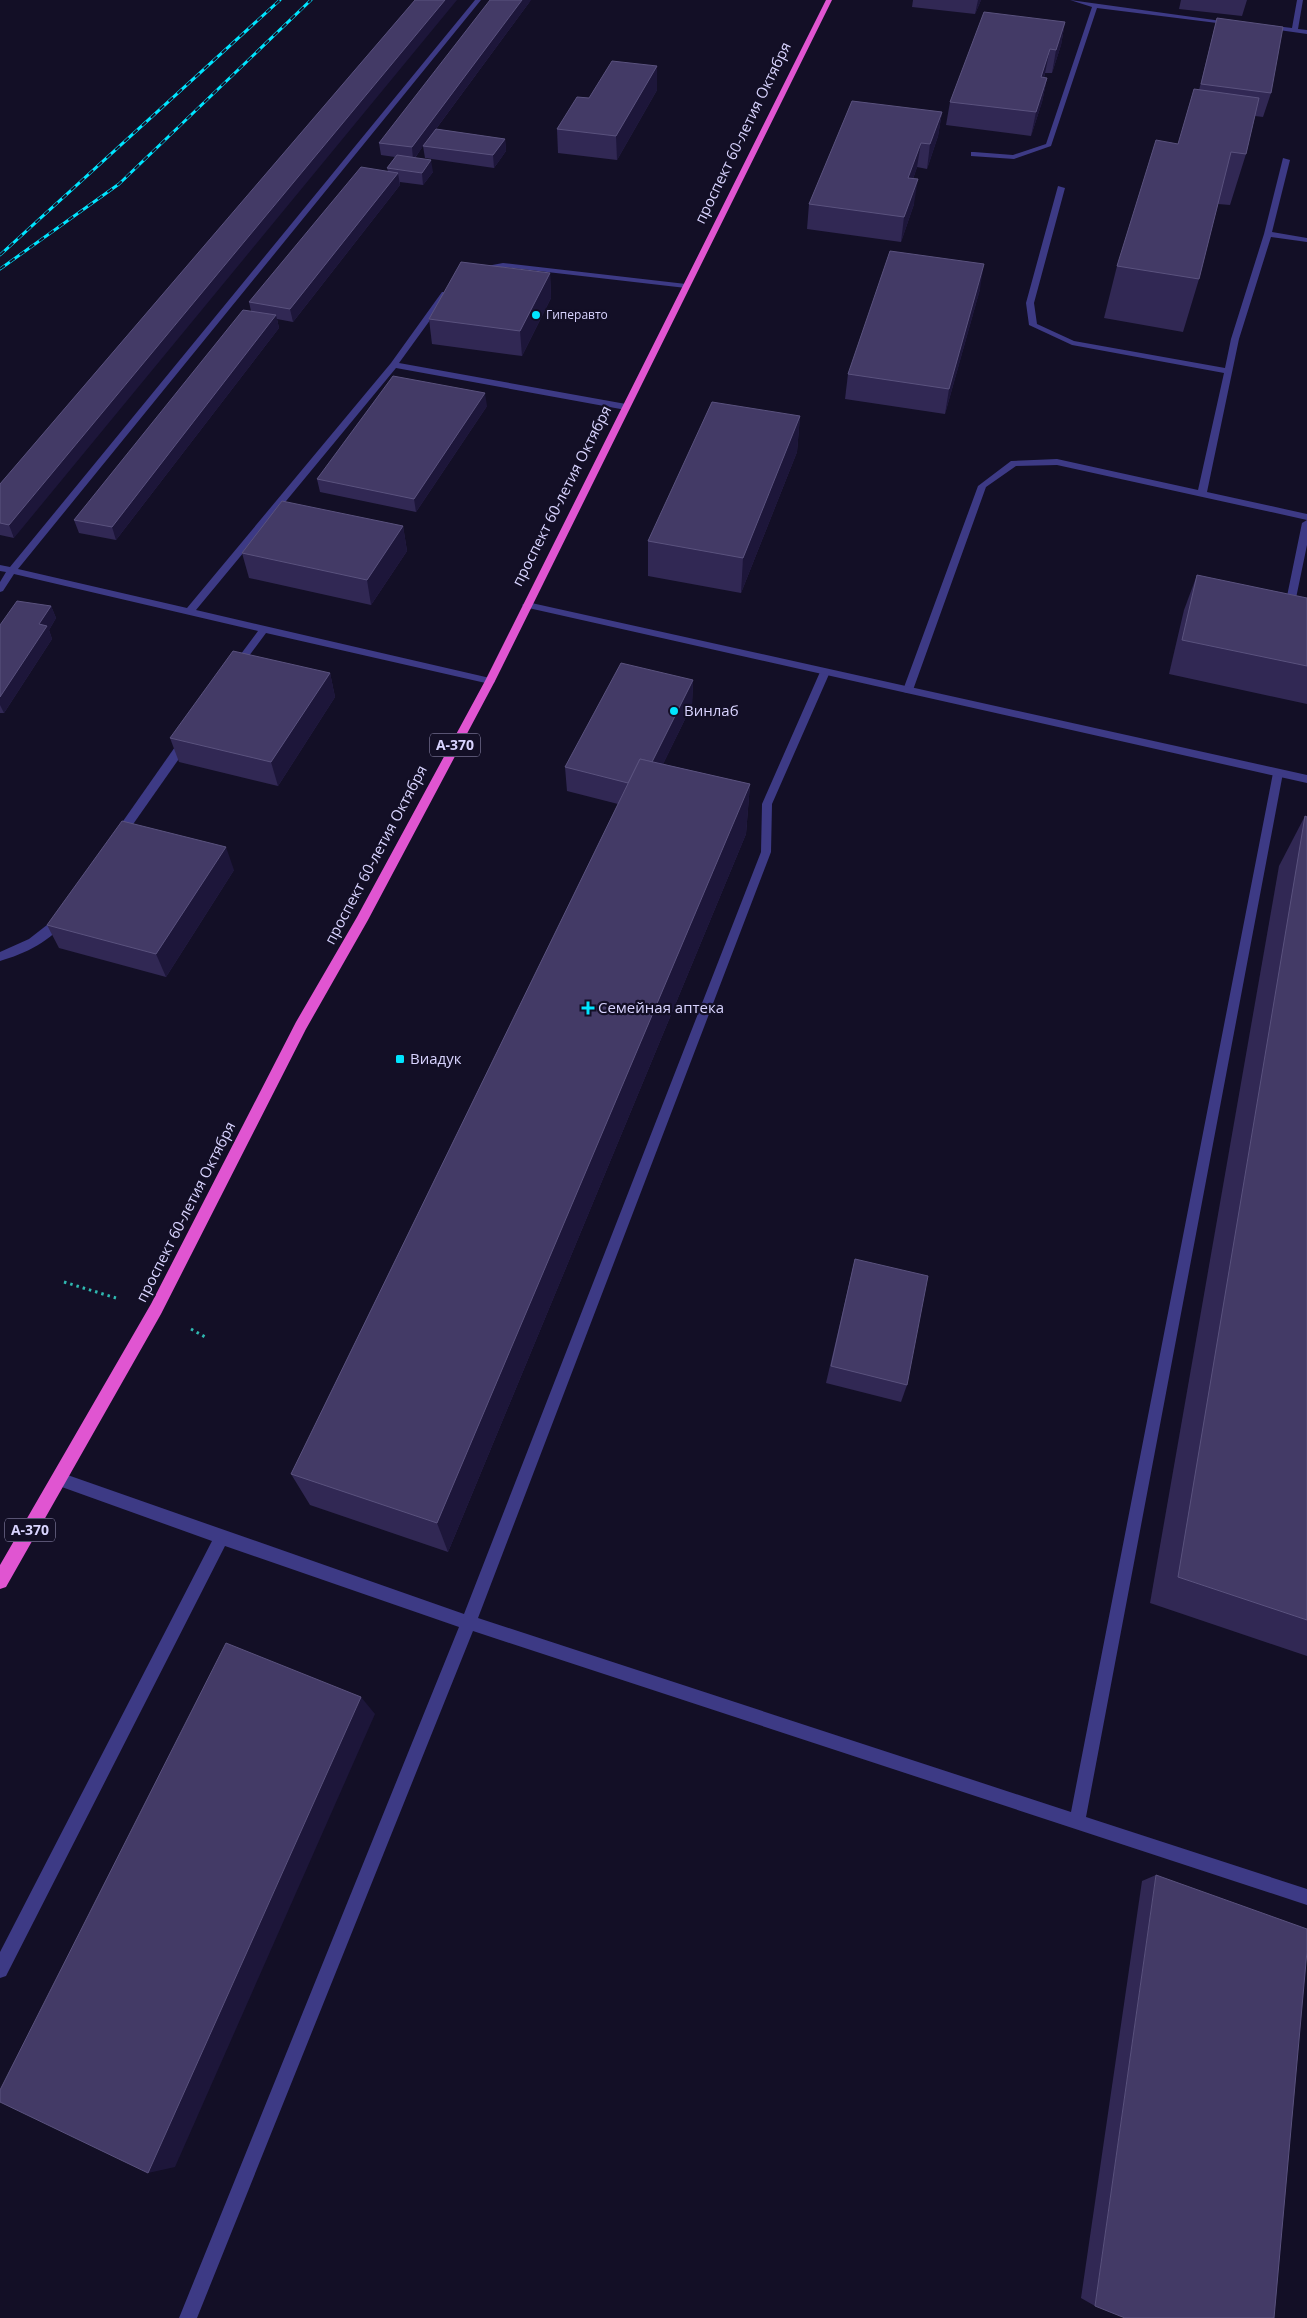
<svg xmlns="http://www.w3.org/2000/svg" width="1307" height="2318" font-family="'Open Sans',sans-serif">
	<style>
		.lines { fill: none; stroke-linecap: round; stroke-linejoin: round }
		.path { stroke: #2fb8b0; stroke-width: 3; stroke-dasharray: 2.5 4; stroke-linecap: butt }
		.service { fill: #3d3a85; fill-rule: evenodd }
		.minor { fill: #3d3a85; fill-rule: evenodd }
		.trunk { fill: #e055d1; fill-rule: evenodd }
		.rail-casing { stroke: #00e5ff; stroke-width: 3 }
		.rail { stroke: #130f26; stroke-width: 2; stroke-dasharray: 6; stroke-linecap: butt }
		.wall { fill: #312854 }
		.shaded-wall { fill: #1d163a }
		.building { fill: #433a66; stroke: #5a527e }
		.poi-dot { fill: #00e5ff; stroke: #130f26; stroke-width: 2 }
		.labels { text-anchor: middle; stroke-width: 4.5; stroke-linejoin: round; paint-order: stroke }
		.far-poi-label { font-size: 12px; fill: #d9d4ff; stroke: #130f26; text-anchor: start }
		.shield { fill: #130f26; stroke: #9e99be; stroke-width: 1 }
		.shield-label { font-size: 14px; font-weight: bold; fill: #d9d4ff }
		.street-label { font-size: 15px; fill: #d9d4ff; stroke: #130f26 }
		.poi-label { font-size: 15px; fill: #d9d4ff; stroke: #130f26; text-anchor: start }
	</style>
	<rect width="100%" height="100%" fill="#130f26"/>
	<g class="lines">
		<g class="path">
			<polyline points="64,1282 116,1298"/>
			<polyline points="191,1329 207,1338"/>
		</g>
		<g class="service">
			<polygon points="475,0 481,0 18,569 187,608 391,363 442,292 445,292 449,294 399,363 626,404 630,407 626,410 396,368 196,610 490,678 495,681 494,683 490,684 266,633 240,668 237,669 232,666 258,631 14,574 3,591 0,592 0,582 6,572 0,571 0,565 10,567"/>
			<polygon points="1070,0 1236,23 1233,25 1097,8 1051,146 1014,159 971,156 971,152 974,152 1013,155 1046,144 1092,7"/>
			<polygon points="1297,0 1303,0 1298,29 1307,30 1307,34 1265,28 1267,25 1292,28"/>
			<polygon points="1283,158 1290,160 1272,232 1307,238 1307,242 1271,237 1239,339 1207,492 1307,514 1307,520 1057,465 1016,466 986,487 913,690 908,693 904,692 903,690 978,486 1011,461 1057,459 1198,490 1224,373 1072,345 1029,325 1026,303 1058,186 1065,188 1034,303 1037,324 1074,341 1225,368 1231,339 1264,234"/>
			<polygon points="503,263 686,284 690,286 686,288 503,267 475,271 471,269"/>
			<polygon points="1307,520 1307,545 1295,603 1285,609 1279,609 1279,605 1286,601 1302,523"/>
			<polygon points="825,669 830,672 772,804 771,852 478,1618 1071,1812 1273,773 1274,770 1282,770 1283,773 1086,1817 1307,1889 1307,1905 473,1631 197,2318 179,2318 459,1627 225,1546 6,1976 0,1978 0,1952 212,1541 59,1486 54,1484 52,1479 54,1474 59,1472 464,1614 761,852 762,804 820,672"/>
			<polygon points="186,736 191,740 190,743 122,840 114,840 113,837 114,834 182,737"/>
			<path d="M61 914 67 918C53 941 24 954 0 961V952L29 939Z"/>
		</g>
		<polygon class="minor" points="527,602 1307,775 1307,783 524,607 522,605"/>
		<polygon class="trunk" points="826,0 832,0 495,681 368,920 306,1029 161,1314 6,1587 0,1589 0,1565 151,1304 296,1022 357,917 485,681"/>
		<defs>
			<g id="rail">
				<polyline points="0,255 280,0"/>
				<polyline points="0,269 119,184 311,0"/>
			</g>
		</defs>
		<use href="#rail" class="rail-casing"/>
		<use href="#rail" class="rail"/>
	</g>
	<g class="wall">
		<polygon points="531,0 436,129 505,139 506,151 494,168 425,158 423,146 415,158 433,172 423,185 400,182 400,185 293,322 277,319 279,328 116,540 79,533 74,520 251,311 249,302 388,171 387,168 395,157 381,155 379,143"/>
		<polygon points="913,0 981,0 975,14 912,7"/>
		<polygon points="1181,0 1247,0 1242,16 1179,9"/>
		<polygon points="1217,18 1271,93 1263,117 1255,116 1246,154 1230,205 1218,204 1199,279 1183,332 1104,318 1117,266 1178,144 1199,90"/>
		<polygon points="1065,22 1061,45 1052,73 1045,73 1044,78 1047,78 1042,102 1031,136 946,125 950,102"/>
		<polygon points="657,66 657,90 617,160 558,153 557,129 589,98"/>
		<polygon points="942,112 938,136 927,169 917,167 913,179 914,204 901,242 807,229 809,204"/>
		<polygon points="550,273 551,298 522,356 432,344 429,319"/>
		<polygon points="980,289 945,414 845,399 848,374"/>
		<polygon points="487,406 416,512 320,492 317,479"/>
		<polygon points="800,416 797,452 741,593 648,576 648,541"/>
		<polygon points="0,484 14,538 0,535"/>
		<polygon points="403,526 407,551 371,605 249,578 242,553"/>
		<polygon points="1197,575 1307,598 1307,704 1169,674 1184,610"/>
		<polygon points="51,606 56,618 49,630 52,639 4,713 0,713 0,625"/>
		<polygon points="330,673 335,697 278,786 179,762 170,738"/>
		<polygon points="693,680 692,705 663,764 750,784 746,834 448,1552 310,1505 291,1474 618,804 567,791 565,767"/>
		<polygon points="1305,816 1307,817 1307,1656 1150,1603 1279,866"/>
		<polygon points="234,870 166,977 59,948 47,925"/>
		<polygon points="855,1259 907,1385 901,1402 826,1383"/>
		<polygon points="1156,1875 1095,2306 1081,2298 1142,1881"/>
	</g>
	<g class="shaded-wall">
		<polygon points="445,0 457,0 14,538 9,525"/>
		<polygon points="522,0 531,0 413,160 412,147"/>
		<polygon points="978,0 981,0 975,14"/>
		<polygon points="1065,22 1061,45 1052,73 1056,50"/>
		<polygon points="1050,49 1045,73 1036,101 1041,77"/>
		<polygon points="657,66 657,90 617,160 616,136"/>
		<polygon points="1047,78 1042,102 1031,136 1036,112"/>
		<polygon points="942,112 938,136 927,169 930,144"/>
		<polygon points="505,139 506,151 494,168 493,155"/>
		<polygon points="921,143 917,167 905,202 908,178"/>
		<polygon points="431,160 433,172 423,185 422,173"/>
		<polygon points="398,173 400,185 293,322 290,309"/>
		<polygon points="918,179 914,204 901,242 904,217"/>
		<polygon points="984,264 980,289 945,414 949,389"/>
		<polygon points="550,273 551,298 522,356 520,331"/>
		<polygon points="276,315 279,328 116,540 112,527"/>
		<polygon points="485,393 487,406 416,512 414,499"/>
		<polygon points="800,416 797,452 741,593 743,558"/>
		<polygon points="403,526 407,551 371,605 367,580"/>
		<polygon points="51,606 56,618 49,630 52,639 4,713 0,705 0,697 39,624"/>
		<polygon points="330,673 335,697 278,786 271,762"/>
		<polygon points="693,680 692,705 641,809 640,785"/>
		<polygon points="750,784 746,834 448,1552 437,1523"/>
		<polygon points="226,847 234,870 166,977 156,954"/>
		<polygon points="361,1697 375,1714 175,2167 148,2173"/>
	</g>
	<g class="building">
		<polygon points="415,0 445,0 9,525 0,523 0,484"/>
		<polygon points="490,0 522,0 412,147 379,143"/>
		<polygon points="984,12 1065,22 1056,50 1050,49 1041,77 1047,78 1036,112 950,102"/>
		<polygon points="1217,18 1283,27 1271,93 1201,84"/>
		<polygon points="612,61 657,66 616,136 557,129 577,97 589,98"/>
		<polygon points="1194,89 1259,98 1246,154 1231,152 1199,279 1117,266 1156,140 1178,144"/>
		<polygon points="852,101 942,112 930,144 921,143 908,178 918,179 904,217 809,204"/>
		<polygon points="436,129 505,139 493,155 423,146"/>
		<polygon points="397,155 431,160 422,173 387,168"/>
		<polygon points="361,167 398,173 290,309 249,302"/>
		<polygon points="890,251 984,264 949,389 848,374"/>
		<polygon points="461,262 550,273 520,331 429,319"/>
		<polygon points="243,310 276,315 112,527 74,520"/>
		<polygon points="393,376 485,393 414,499 317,479"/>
		<polygon points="712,402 800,416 743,558 648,541"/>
		<polygon points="282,501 403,526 367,580 242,553"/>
		<polygon points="1197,575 1307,598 1307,666 1182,640"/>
		<polygon points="17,601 51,606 39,624 47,626 0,697 0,625"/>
		<polygon points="233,651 330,673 271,762 170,738"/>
		<polygon points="621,663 693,680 652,762 640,759 628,783 565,767"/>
		<polygon points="640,759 750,784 437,1523 291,1474"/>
		<polygon points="1305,816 1307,817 1307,1620 1178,1577"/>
		<polygon points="122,821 226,847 156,954 47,925"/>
		<polygon points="855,1259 928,1276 907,1385 831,1366"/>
		<polygon points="226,1643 361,1697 148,2173 0,2102 0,2090"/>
		<polygon points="1156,1875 1307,1929 1307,1951 1274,2318 1125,2318 1095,2306"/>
	</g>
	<g class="poi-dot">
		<circle cx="536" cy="315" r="5"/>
		<circle cx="674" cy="711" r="5"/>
		<path d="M585.5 1000.5h5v5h5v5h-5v5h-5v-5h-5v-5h5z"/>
		<rect x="395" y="1054" width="10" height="10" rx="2.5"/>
	</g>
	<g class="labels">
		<g class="far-poi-label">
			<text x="546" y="319">Гиперавто</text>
		</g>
		<g class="shield">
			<rect x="430" y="733.5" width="50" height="23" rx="4"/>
			<rect x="5" y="1518.5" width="50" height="23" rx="4"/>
		</g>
		<g class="shield-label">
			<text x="455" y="750">А-370</text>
			<text x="30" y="1535">А-370</text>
		</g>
		<g class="street-label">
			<text transform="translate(743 133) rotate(-64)" y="5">проспект 60-летия Октября</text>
			<text transform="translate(562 496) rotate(-63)" y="5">проспект 60-летия Октября</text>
			<text transform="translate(376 855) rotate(-62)" y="5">проспект 60-летия Октября</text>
			<text transform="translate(186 1212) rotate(-63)" y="5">проспект 60-летия Октября</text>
		</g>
		<g class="poi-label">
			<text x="684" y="716">Винлаб</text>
			<text x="598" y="1013">Семейная аптека</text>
			<text x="410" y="1064">Виадук</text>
		</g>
	</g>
</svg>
